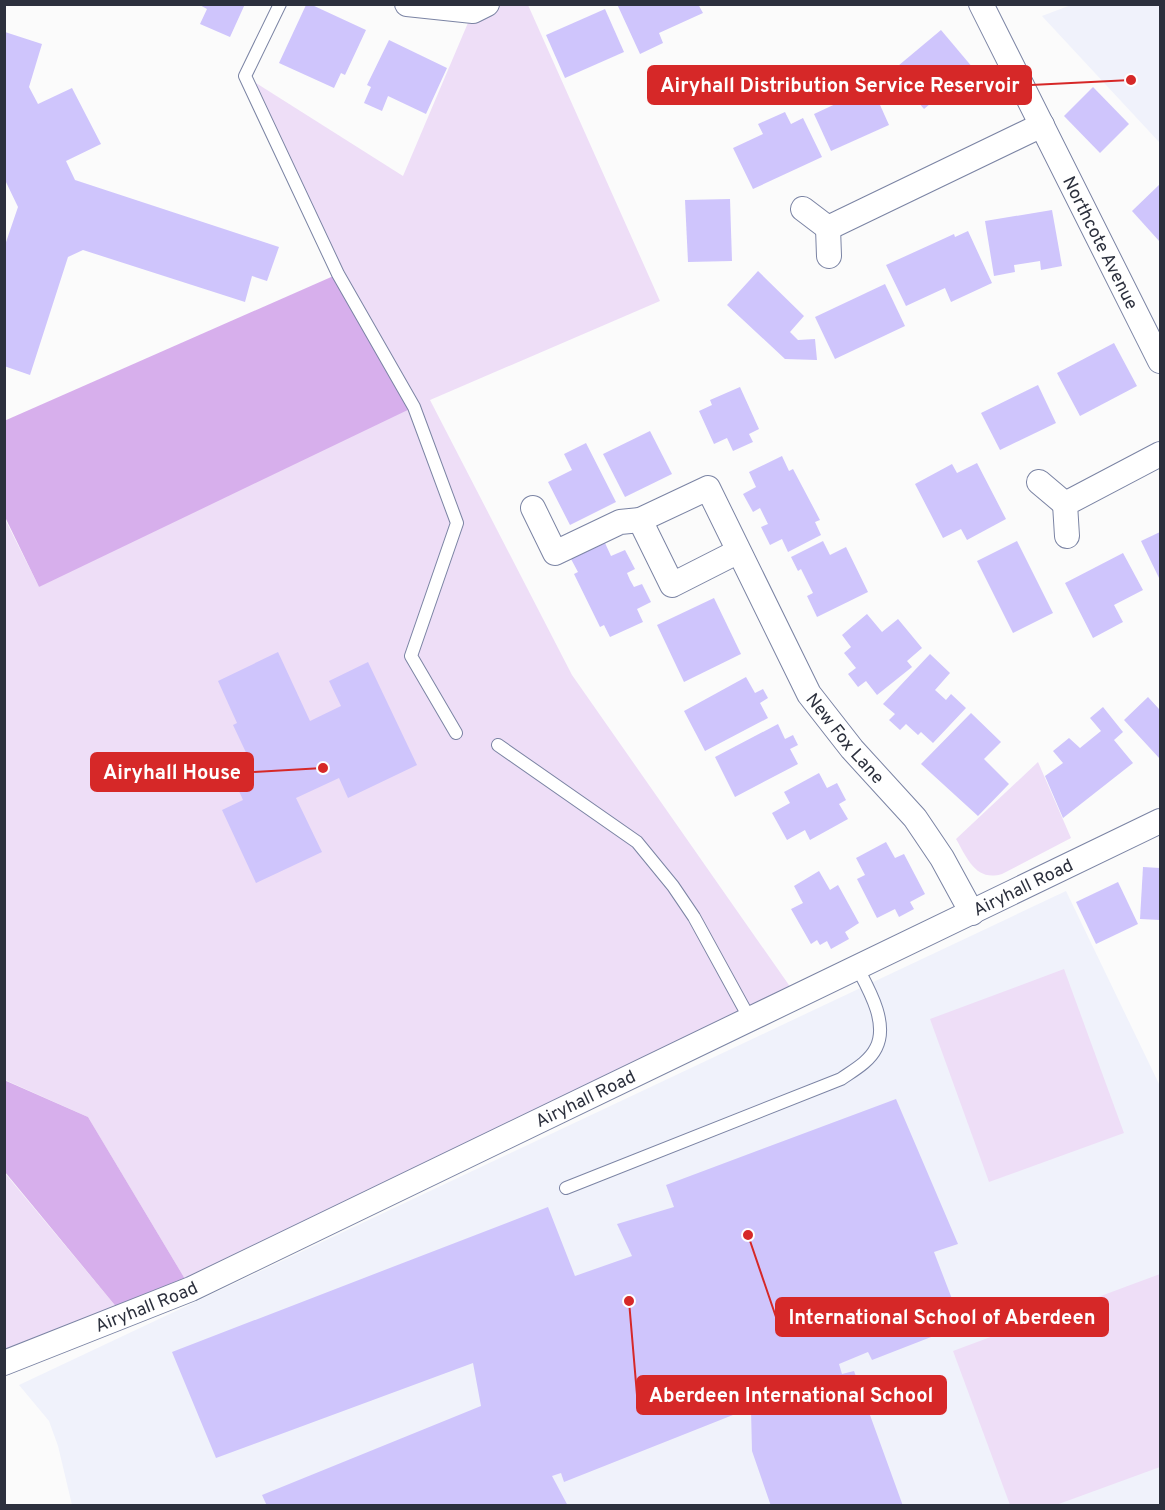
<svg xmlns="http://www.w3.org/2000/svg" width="1165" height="1510" font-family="Overpass,sans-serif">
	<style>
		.built { fill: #f0f2fb }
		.green { fill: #eedef7 }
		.forest { fill: #d7afec }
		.building { fill: #cfc5fc }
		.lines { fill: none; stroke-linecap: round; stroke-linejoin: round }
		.lane-casing { stroke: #7b84a4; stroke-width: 14 }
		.street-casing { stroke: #7b84a4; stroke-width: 26 }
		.lane { stroke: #fff; stroke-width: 12 }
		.street { stroke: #fff; stroke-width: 24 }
		.labels { text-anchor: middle; stroke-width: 4.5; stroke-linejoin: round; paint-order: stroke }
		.street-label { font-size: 18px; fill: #2c303d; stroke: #fff }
		.leader { fill: none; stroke: #d62828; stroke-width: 2 }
		.callout-dot { fill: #d62828; stroke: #fff; stroke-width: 2 }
		.callout { fill: #d62828; stroke: #d62828; stroke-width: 2 }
		.callout-label { font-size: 20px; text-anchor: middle; font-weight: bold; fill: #fff }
	</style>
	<rect width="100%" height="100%" fill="#fbfbfb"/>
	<g class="built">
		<polygon points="1071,5 1160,5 1160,143 1042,16"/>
		<polygon points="1066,891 1160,1086 1160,1505 72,1505 58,1446 49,1421 19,1385"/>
	</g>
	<g class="green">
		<polygon points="487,5 528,5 660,301 430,400 572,675 791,988 191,1289 88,1117 5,1080 4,517 39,587 380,345 245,76 403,176 473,11"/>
		<path d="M1038 762 1071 838 1002 874C976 882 967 858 956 839Z"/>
		<polygon points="1064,969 1124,1133 989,1182 930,1019"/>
		<polygon points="4,1172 123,1315 4,1371"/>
		<polygon points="1160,1274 1160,1467 1056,1505 1010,1505 953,1351"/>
	</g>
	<g class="forest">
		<polygon points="338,274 414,407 39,587 5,517 4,421"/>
		<polygon points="4,1080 88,1117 191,1289 123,1315 5,1172"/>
	</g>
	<g class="building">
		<polygon points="198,4 245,4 230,37 200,24 207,9"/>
		<polygon points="617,4 698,4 703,13 659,33 663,43 640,54"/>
		<polygon points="306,5 312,5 366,30 345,75 341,73 334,88 279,63"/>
		<polygon points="605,9 624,52 565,78 546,35"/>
		<polygon points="941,30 973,68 924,109 892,71"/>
		<polygon points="5,32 42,44 29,87 38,104 72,88 101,144 66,161 75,180 279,247 267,281 252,276 245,302 83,250 68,257 30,375 4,366 4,248 18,207 5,180"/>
		<polygon points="389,40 447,68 426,114 388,96 382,111 364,103 371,87 367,85"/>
		<polygon points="872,87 889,125 831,151 814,114"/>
		<polygon points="1093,87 1129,124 1100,153 1064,116"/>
		<polygon points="785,112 791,124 803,118 822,157 753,189 733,148 763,134 758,124"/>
		<polygon points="1160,184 1160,242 1132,211"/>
		<polygon points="730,199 732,261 688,262 685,200"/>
		<polygon points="1052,210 1062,266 1041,270 1040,261 1014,265 1015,272 994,276 985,221"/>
		<polygon points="968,231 992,283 951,302 945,288 906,306 886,265 954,234 955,237"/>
		<polygon points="758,271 804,316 790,332 798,340 815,339 817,360 785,359 727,305"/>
		<polygon points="885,284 905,326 835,359 815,317"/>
		<polygon points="1114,343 1137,386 1080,416 1057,373"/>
		<polygon points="1038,385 1056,423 1000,450 981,413"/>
		<polygon points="740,387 759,429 749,434 753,442 733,451 727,438 714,444 699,411 712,405 710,400"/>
		<polygon points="650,431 672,474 625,497 603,454"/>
		<polygon points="586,443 616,502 570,525 548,482 572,470 564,454"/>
		<polygon points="782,456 789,471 793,469 820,520 815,522 821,535 788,552 782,539 770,545 761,527 768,524 760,508 753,512 743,494 756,487 749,472"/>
		<polygon points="977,463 1006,519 967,540 961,529 943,538 915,484 952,464 957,473"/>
		<polygon points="1160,532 1160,580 1141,541"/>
		<polygon points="823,541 830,555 846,547 868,592 817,617 807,596 813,593 801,569 798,571 791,557"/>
		<polygon points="1017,541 1053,613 1013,633 977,561"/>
		<polygon points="605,543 611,556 625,550 635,569 627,573 630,580 634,587 642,584 651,602 637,609 643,622 610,637 604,625 600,627 574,574 578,572 571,559"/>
		<polygon points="1123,553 1143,590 1114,605 1123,622 1093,638 1065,583"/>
		<polygon points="714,598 741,654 684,682 657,625"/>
		<polygon points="867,614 882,632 898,619 922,648 907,661 912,667 877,695 866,681 858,687 848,674 856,668 844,653 851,647 842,635"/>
		<polygon points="278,652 310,721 341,706 329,681 368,662 417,765 348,798 339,778 296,798 322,852 256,883 222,810 243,800 230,771 250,761 233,725 237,723 218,681"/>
		<polygon points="930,654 950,673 935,690 946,700 951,694 966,708 933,743 921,732 918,735 906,724 900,730 889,720 895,714 883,704"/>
		<polygon points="746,677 755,693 763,689 768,698 760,703 768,718 705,751 684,711"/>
		<polygon points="1148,697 1159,709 1160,708 1160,759 1124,720"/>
		<polygon points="1103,707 1123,732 1114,740 1133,763 1063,818 1045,776 1063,763 1053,751 1069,738 1080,748 1101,731 1090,718"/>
		<polygon points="971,713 1001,742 984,759 1009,784 978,816 921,764"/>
		<polygon points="778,724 785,739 793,735 798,745 790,749 798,764 735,797 715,757"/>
		<polygon points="819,773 827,788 837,783 846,800 839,804 848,819 810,840 805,830 787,840 772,813 790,803 784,792"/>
		<polygon points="886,842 895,858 904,854 925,894 910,902 914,909 899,917 895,909 877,918 857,879 865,875 856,858"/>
		<polygon points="1143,867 1160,868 1160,920 1140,919"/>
		<polygon points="819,871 830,890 838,885 859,923 845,932 849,939 831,949 827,941 820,945 817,940 811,944 791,909 803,903 794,886"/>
		<polygon points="1118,882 1138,924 1096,944 1076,902"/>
		<polygon points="896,1099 958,1244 934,1252 962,1325 872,1360 868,1352 839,1364 842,1374 854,1371 903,1506 771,1506 752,1451 751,1410 763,1405 760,1394 734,1403 738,1413 564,1482 561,1473 552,1476 568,1506 267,1506 262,1495 481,1406 473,1363 216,1458 172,1352 548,1207 575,1276 632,1256 617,1224 674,1207 666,1185"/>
	</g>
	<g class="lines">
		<defs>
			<g id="lane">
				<polyline points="280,4 245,76 338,274 414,407 457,523 411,656 456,733"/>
				<polyline points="498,745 637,842 673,886 694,917 751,1021"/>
				<path d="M566 1188 841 1079C854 1070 869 1062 876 1048 889 1023 868 988 857 967"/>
			</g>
			<g id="street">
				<polyline points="407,4 473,11 487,4"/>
				<path id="s1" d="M981 4 1160 361"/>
				<polyline points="803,209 828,228 1042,125"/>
				<polyline points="828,228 829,256"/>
				<polyline points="1039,482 1065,504"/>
				<path id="s2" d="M533 508 555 553 620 522 640 520 708 488 809 694 852 749 915 818 942 858 972 913"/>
				<polyline points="640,520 672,585 737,552"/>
				<polyline points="1067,536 1065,504 1160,454"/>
				<path id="s3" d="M4 1363 191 1289 1160 821"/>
			</g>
		</defs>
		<use href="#lane" class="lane-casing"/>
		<use href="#street" class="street-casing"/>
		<use href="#lane" class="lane"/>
		<use href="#street" class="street"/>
	</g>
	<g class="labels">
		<g class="street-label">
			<text dy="6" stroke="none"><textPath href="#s1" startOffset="267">Northcote Avenue</textPath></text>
			<text dy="6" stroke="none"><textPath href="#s2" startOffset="504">New Fox Lane</textPath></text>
			<text dy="6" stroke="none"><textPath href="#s3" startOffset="1125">Airyhall Road</textPath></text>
			<text dy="6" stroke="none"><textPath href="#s3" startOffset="639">Airyhall Road</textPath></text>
			<text dy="6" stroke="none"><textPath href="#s3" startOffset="153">Airyhall Road</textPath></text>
		</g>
	</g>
	<path class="leader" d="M1131 80L1031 85M323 768L253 772M748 1235L776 1317M629 1301L637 1395"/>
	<g class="callout-dot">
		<circle cx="1131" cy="80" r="6"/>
		<circle cx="323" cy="768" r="6"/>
		<circle cx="748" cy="1235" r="6"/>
		<circle cx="629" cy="1301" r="6"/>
	</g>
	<g class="callout">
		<rect x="648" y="66" width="383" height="38" rx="6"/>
		<rect x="91" y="753" width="162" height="38" rx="6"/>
		<rect x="776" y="1298" width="332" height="38" rx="6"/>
		<rect x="637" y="1376" width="309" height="38" rx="6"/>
	</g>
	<g class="callout-label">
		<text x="840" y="92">Airyhall Distribution Service Reservoir</text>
		<text x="172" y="779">Airyhall House</text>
		<text x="942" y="1324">International School of Aberdeen</text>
		<text x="791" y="1402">Aberdeen International School</text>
	</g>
	<rect width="1165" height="1510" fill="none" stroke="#2c303d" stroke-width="12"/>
</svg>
